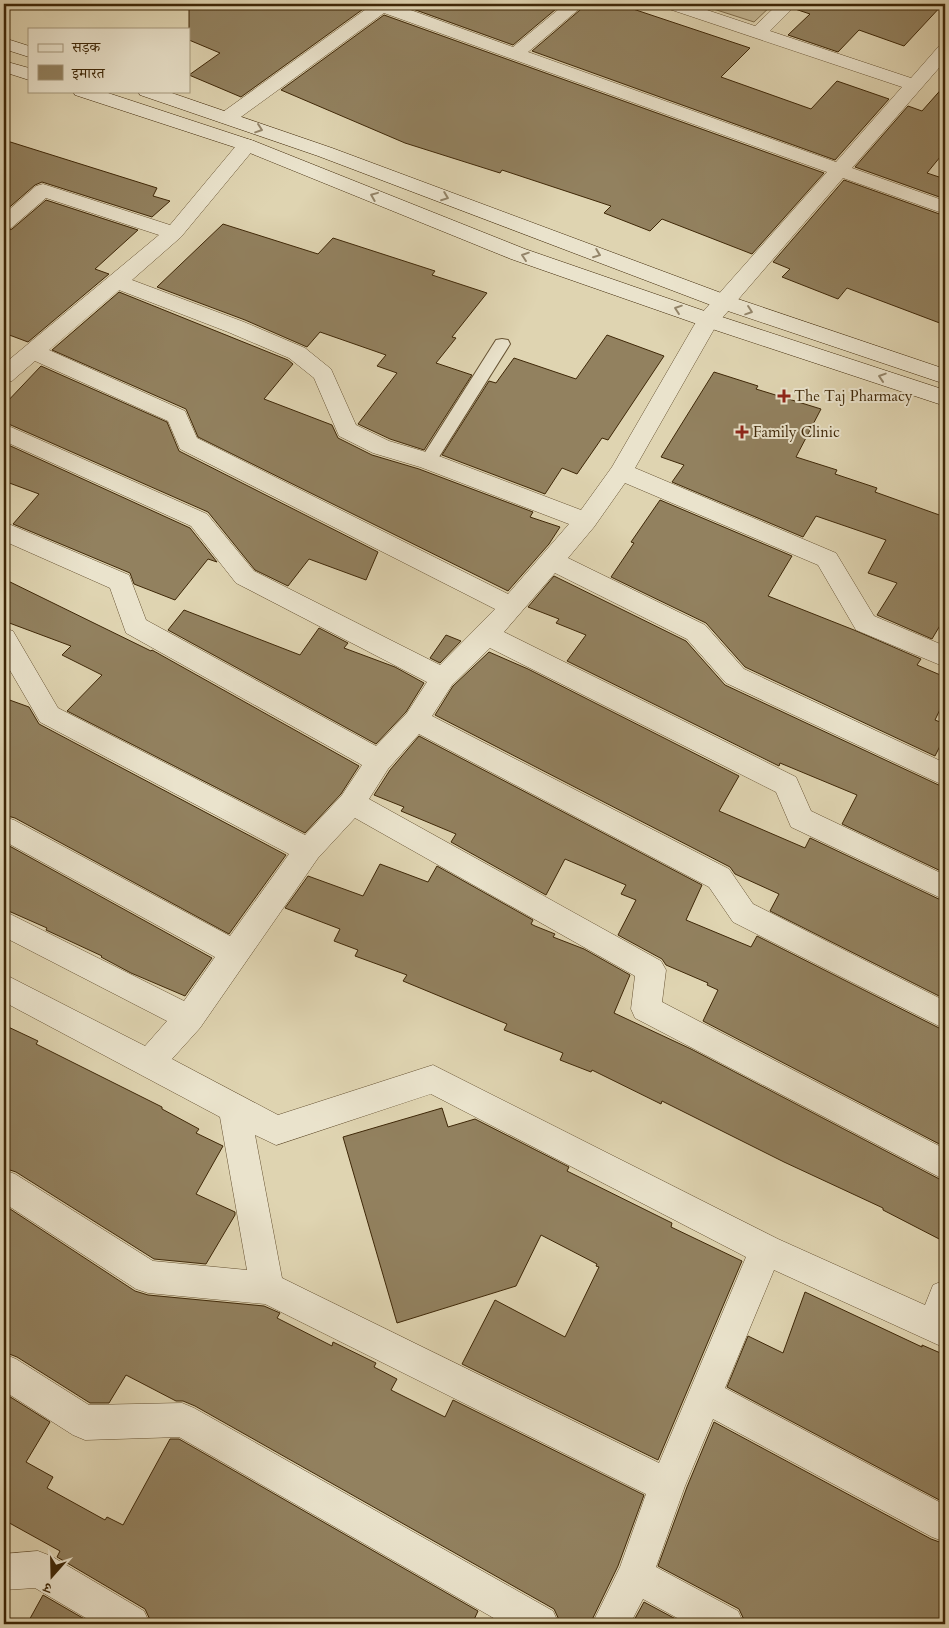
<svg xmlns="http://www.w3.org/2000/svg" width="949" height="1628" font-family="Cardo,'Noto Serif Devanagari',serif">
	<style>
		.green { fill: #c4b794; stroke: #816f4e }
		.building { fill: #92815f; stroke: #3e2707 }
		.lines { fill: none; stroke-linecap: round; stroke-linejoin: round }
		.service-casing { stroke: #665232; stroke-width: 2 }
		.minor-casing { stroke: #665232; stroke-width: 1 }
		.secondary-casing { stroke: #3e2707; stroke-width: 1 }
		.service { fill: #eae3cc; fill-rule: evenodd }
		.minor { fill: #eae3cc; fill-rule: evenodd }
		.secondary { fill: #eae3cc; fill-rule: evenodd }
		.oneway { stroke: #94856a }
		.poi-dot { fill: #8f2418; stroke: #eae3cc; stroke-width: 2 }
		.labels { text-anchor: middle; stroke-width: 4; stroke-linejoin: round; paint-order: stroke }
		.poi-label { font-size: 15px; fill: #3e2707; stroke: #eae3cc; text-anchor: start }
	</style>
	<rect width="100%" height="100%" fill="#dfd4b1"/>
	<filter id="stains"><feTurbulence type="fractalNoise" baseFrequency=".004" numOctaves="4"/><feColorMatrix values="0 0 0 0 .2 0 0 0 0 .09 0 0 0 0 .02 0 0 0 .5 -.17"/></filter>
	<radialGradient id="worn" r=".72"><stop offset=".6" stop-color="#630" stop-opacity="0"/><stop offset="1" stop-color="#630" stop-opacity=".3"/></radialGradient>
	<polygon class="green" points="698,4 773,4 754,22"/>
	<g class="building">
		<polygon points="189,4 365,4 366,7 241,97 189,75 220,53 189,40"/>
		<polygon points="399,4 562,4 513,45"/>
		<polygon points="587,4 618,4 750,48 721,77 811,109 837,81 889,99 835,160 532,51"/>
		<polygon points="799,4 943,4 904,46 859,30 838,52 788,35 810,14 795,9"/>
		<polygon points="384,15 824,173 752,254 662,219 650,231 604,213 611,206 502,170 500,173 405,143 281,90"/>
		<polygon points="945,85 945,151 927,173 945,179 945,199 855,167 908,106 922,111"/>
		<polygon points="4,140 157,188 153,196 170,201 152,217 42,182 35,185 4,212"/>
		<polygon points="844,180 945,216 945,325 847,288 838,299 782,277 790,269 773,262"/>
		<polygon points="46,200 138,230 95,269 109,274 28,342 4,333 4,232 12,229"/>
		<polygon points="223,224 318,254 333,238 435,271 432,275 487,293 452,337 456,338 436,363 472,375 424,450 390,439 358,424 397,373 377,366 386,355 320,332 307,347 245,320 157,287"/>
		<polygon points="119,292 288,360 293,364 264,399 332,425 338,438 372,455 419,469 533,512 530,517 560,527 549,544 508,591 198,437 186,409 52,350"/>
		<polygon points="607,335 664,356 608,440 602,438 577,474 562,468 545,494 442,455 489,381 496,383 514,358 576,379"/>
		<polygon points="41,366 167,422 179,451 378,552 366,580 309,559 288,586 255,570 208,512 4,422 4,405"/>
		<polygon points="714,372 758,386 756,389 821,409 796,457 837,470 835,474 877,488 875,492 945,517 945,617 932,639 877,615 897,583 868,573 886,540 816,516 803,537 672,482 684,465 661,457"/>
		<polygon points="4,443 190,528 217,562 208,559 175,600 134,584 130,573 13,524 39,494 4,481"/>
		<polygon points="660,500 792,556 768,596 854,630 921,659 917,665 945,677 945,699 935,720 945,724 945,736 935,756 745,667 706,623 611,577 634,543 631,542"/>
		<polygon points="554,576 686,641 725,685 945,788 945,873 842,824 857,795 780,763 779,766 567,661 586,635 556,623 559,619 528,607"/>
		<polygon points="4,579 151,651 152,650 359,766 341,794 305,833 67,711 102,675 62,655 71,646 4,621"/>
		<polygon points="184,610 300,655 319,628 348,643 344,648 395,667 424,683 406,712 376,744 168,630"/>
		<polygon points="446,635 461,641 440,663 430,658"/>
		<polygon points="489,652 528,669 739,776 719,811 805,848 810,838 945,902 945,999 770,911 779,894 735,874 730,867 435,715 453,686"/>
		<polygon points="4,698 29,707 39,724 286,855 229,934 15,818 4,815"/>
		<polygon points="419,736 702,885 686,920 751,947 757,936 945,1031 945,1147 703,1021 718,990 707,985 708,983 666,965 662,959 618,935 636,900 621,894 626,885 565,859 546,895 451,842 456,834 401,811 404,807 374,795 390,770"/>
		<polygon points="4,843 212,958 185,996 131,973 101,957 102,956 46,930 47,928 4,909"/>
		<polygon points="380,864 428,882 437,866 533,920 531,924 535,926 555,934 553,937 584,949 630,975 614,1013 691,1049 945,1182 945,1242 883,1210 883,1208 784,1162 662,1101 661,1104 592,1070 591,1072 560,1060 563,1053 504,1030 507,1024 403,981 407,975 355,956 358,950 334,941 340,929 285,908 308,876 363,896"/>
		<polygon points="4,1025 38,1041 36,1044 162,1107 162,1109 199,1129 196,1133 223,1146 196,1194 235,1212 235,1215 206,1264 154,1259 16,1172 4,1168"/>
		<polygon points="442,1108 448,1127 475,1119 569,1167 567,1171 672,1223 671,1227 742,1261 658,1460 462,1364 495,1300 565,1337 599,1267 596,1266 597,1264 541,1235 516,1286 397,1323 343,1137"/>
		<polygon points="4,1205 135,1291 148,1295 264,1306 280,1313 277,1318 332,1346 333,1342 376,1363 374,1367 397,1379 391,1390 445,1417 453,1400 644,1495 618,1566 590,1624 561,1624 554,1609 195,1406 183,1401 176,1401 126,1375 109,1403 90,1403 17,1357 4,1352"/>
		<polygon points="805,1292 922,1347 922,1345 945,1355 945,1503 727,1387 748,1336 783,1353"/>
		<polygon points="4,1393 50,1422 26,1462 53,1477 47,1488 105,1520 107,1517 123,1525 170,1439 179,1439 478,1611 472,1624 152,1624 145,1609 57,1557 60,1551 4,1520"/>
		<polygon points="714,1422 931,1539 945,1544 945,1624 746,1624 739,1609 658,1566 687,1487"/>
		<polygon points="43,1595 93,1624 27,1624"/>
		<polygon points="644,1602 685,1624 632,1624"/>
	</g>
	<g class="lines">
		<defs>
			<polygon id="service" points="502,339 508,340 510,344 434,465 428,467 422,465 420,461 422,457 496,340"/>
			<g id="minor">
				<path d="M367 4H394L513 47 565 4H585L528 52 836 162 902 87 666 8 663 4H689L755 26 778 4H797L770 31 911 78 939 46 945 45V61L852 168 945 201V214L843 178 717 324 635 468 836 553 874 616 945 646V667L856 630 818 565 625 483 594 527 568 558 705 625 744 669 945 763V786L726 683 687 639 555 573 504 632 796 777 811 811 945 875V900L791 827 776 792 490 648 452 685 432 716 729 869 753 904 945 1001V1029L733 922 709 887 419 734 388 769 369 799 661 961 666 970 662 1002 945 1149V1180L635 1018 631 1009 635 976 355 818 318 858 200 1028 172 1059 278 1115 433 1065 778 1239 925 1305 933 1285 945 1280V1348L774 1270 725 1388 945 1505V1542L932 1537 713 1419 685 1486 656 1567 738 1611 744 1624H688L643 1599 630 1624H592L620 1567 646 1494 265 1304 148 1293 136 1289 4 1203V1170L15 1174 153 1261 247 1270 220 1117 4 1002V974L145 1046 167 1021 4 937V911L184 1001 215 957 4 841V817L14 820 230 936 289 854 40 722 4 660V628L13 631 58 708 305 835 342 795 362 765 126 633 110 588 4 541V522L129 575 146 620 376 746 407 713 427 682 236 583 191 526 4 441V424L207 514 254 571 440 665 495 609 180 449 168 421 35 361 12 381 4 383V364L159 235 46 198 11 228 4 230V214L36 186 43 184 170 225 240 141 247 139 254 141 257 145 254 149 181 237 132 280 244 322 305 348 331 369 356 425 389 441 436 455 581 510 612 467 700 315 827 172 384 13 234 122 227 124 220 122 217 118 220 114 369 7ZM119 290 228 332 289 358 314 378 339 436 373 453 420 467 569 524 508 594 197 438 185 411 49 350ZM431 1094 746 1257 659 1463 282 1278 255 1135 276 1145Z"/>
				<polygon points="4,1354 16,1359 89,1405 182,1403 194,1408 553,1611 559,1624 504,1624 179,1437 85,1440 73,1435 4,1391"/>
				<polygon points="38,1551 51,1556 144,1611 150,1624 96,1624 35,1588 4,1590 4,1554"/>
			</g>
			<g id="secondary">
				<polygon points="4,38 29,46 29,57 4,49"/>
				<polygon points="4,61 29,68 29,80 4,72"/>
				<polygon points="73,91 102,91 254,141 525,249 716,315 945,390 945,406 700,325 511,259 240,149 75,95"/>
				<polygon points="138,91 166,91 332,148 732,297 945,369 945,384 716,307 318,156 140,95"/>
			</g>
		</defs>
		<use href="#service" class="service-casing"/>
		<use href="#minor" class="minor-casing"/>
		<use href="#secondary" class="secondary-casing"/>
		<use href="#service" class="service"/>
		<use href="#minor" class="minor"/>
		<use href="#secondary" class="secondary"/>
	</g>
	<defs><path id="oneway-chevron" d="M-2-3.5L2.5 0L-2 3.5" fill="none" stroke-width="1.6" stroke-linecap="round" stroke-linejoin="round" transform="scale(1.25)"/></defs>
	<g class="oneway">
		<use href="#oneway-chevron" transform="translate(259 129) rotate(19)"/>
		<use href="#oneway-chevron" transform="translate(374 196) rotate(-158)"/>
		<use href="#oneway-chevron" transform="translate(445 197) rotate(21)"/>
		<use href="#oneway-chevron" transform="translate(597 254) rotate(21)"/>
		<use href="#oneway-chevron" transform="translate(525 256) rotate(-161)"/>
		<use href="#oneway-chevron" transform="translate(678 309) rotate(-161)"/>
		<use href="#oneway-chevron" transform="translate(749 311) rotate(19)"/>
		<use href="#oneway-chevron" transform="translate(882 377) rotate(-162)"/>
	</g>
	<g class="poi-dot">
		<path d="M781.5 388.5h5v5h5v5h-5v5h-5v-5h-5v-5h5z"/>
		<path d="M739.5 424.5h5v5h5v5h-5v5h-5v-5h-5v-5h5z"/>
	</g>
	<g class="labels">
		<g class="poi-label">
			<text x="794" y="401">The Taj Pharmacy</text>
			<text x="753" y="437">Family Clinic</text>
		</g>
	</g>
	<rect width="949" height="1628" fill="none" stroke="#dfd4b1" stroke-width="20"/>
	<rect x="5" y="5" width="939" height="1618" fill="none" stroke="#3e2707" stroke-width="2.5"/>
	<rect x="10" y="10" width="929" height="1608" fill="none" stroke="#3e2707"/>
	<rect x="28" y="28" width="162" height="65" fill="#eae3cc" stroke="#a5987d"/>
	<rect x="38" y="44" width="25" height="8" fill="#eae3cc" stroke="#a5987d"/>
	<text x="72" y="52" font-size="15" fill="#3e2707">सड़क</text>
	<rect x="38" y="65" width="25" height="15" fill="#92815f" stroke="#a5987d"/>
	<text x="72" y="78" font-size="15" fill="#3e2707">इमारत</text>
	<g transform="translate(52 1576) rotate(200)" stroke="#eae3cc" stroke-width="4" paint-order="stroke">
	<path d="M0-4L9 19L0 12L-9 19Z" fill="#3e2707"/>
	<text y="-8" font-size="14" font-weight="bold" text-anchor="middle" fill="#3e2707">उ</text>
	</g>
	<rect width="100%" height="100%" filter="url(#stains)"/>
	<rect width="100%" height="100%" fill="url(#worn)"/>
</svg>
